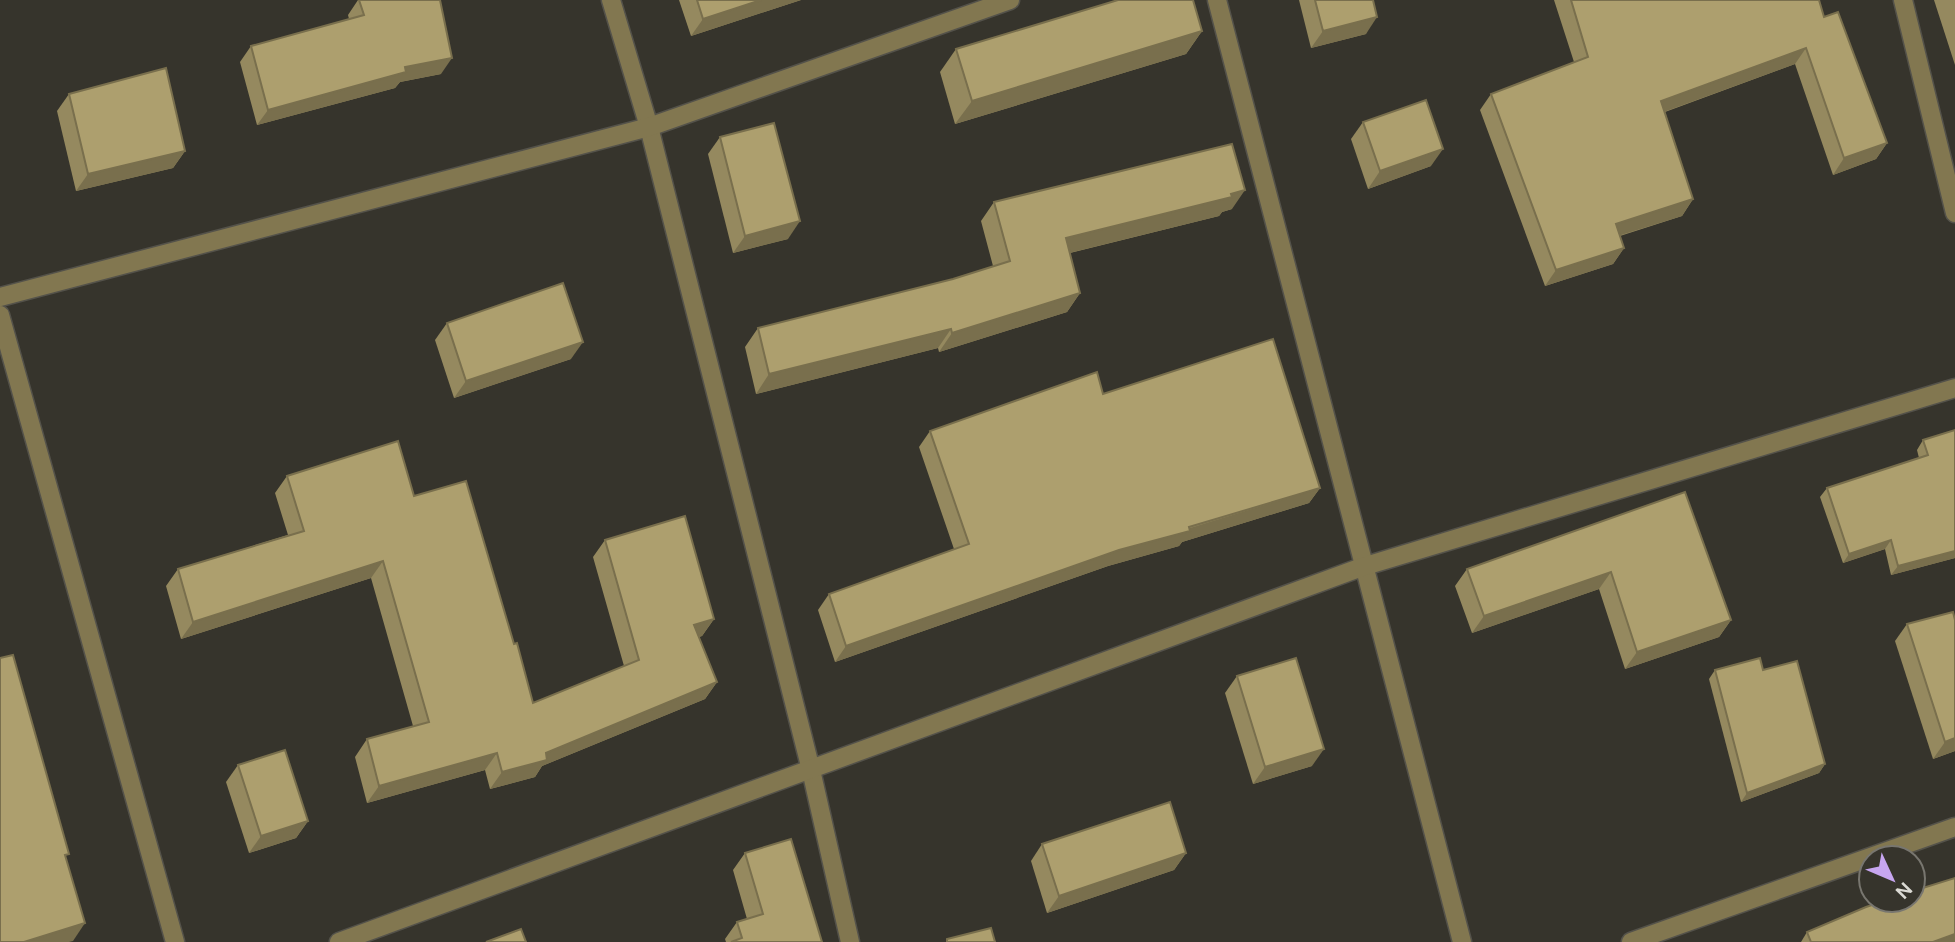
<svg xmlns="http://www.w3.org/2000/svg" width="1955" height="942" font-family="'DM Sans',sans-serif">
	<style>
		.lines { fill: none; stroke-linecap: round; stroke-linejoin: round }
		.minor-casing { stroke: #54524a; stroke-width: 21 }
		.minor { stroke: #827750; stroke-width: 18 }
		.wall { fill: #95895f }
		.shaded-wall { fill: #796f4d }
		.building { fill: #ad9f6e; stroke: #796f4d; stroke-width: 2 }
	</style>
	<rect width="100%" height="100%" fill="#36342c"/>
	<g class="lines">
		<defs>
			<g id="minor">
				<polyline points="611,0 649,127 811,770 850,942"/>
				<polyline points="1217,0 1462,942"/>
				<polyline points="1903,0 1955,213"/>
				<polyline points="0,297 649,127 1010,0"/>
				<polyline points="0,315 175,942"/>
				<polyline points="339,942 1362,567 1955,388"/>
				<polyline points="1631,942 1955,827"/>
			</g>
		</defs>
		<use href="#minor" class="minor-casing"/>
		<use href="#minor" class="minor"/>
	</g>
	<g class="wall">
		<polygon points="358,0 440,0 441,74 400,82 395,88 257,125 240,62 251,46 349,19 348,15"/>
		<polygon points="679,0 801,0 691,36"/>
		<polygon points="1299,0 1373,0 1366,34 1311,48"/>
		<polygon points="1554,0 1819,0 1824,17 1887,143 1876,159 1833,175 1795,64 1665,112 1693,199 1682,216 1620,236 1624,248 1613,264 1545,286 1480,110 1491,94 1574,62"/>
		<polygon points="1934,0 1955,0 1955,65"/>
		<polygon points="1202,31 1186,54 955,124 940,72 956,49"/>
		<polygon points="69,94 185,151 173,168 76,191 57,111"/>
		<polygon points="1363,122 1431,166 1368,189 1351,139"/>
		<polygon points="720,137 788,239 733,253 708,154"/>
		<polygon points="994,202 1232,209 1222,212 1219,216 1070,253 1080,293 1067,312 939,352 938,348 756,394 745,347 758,328 953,279 993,266 981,221"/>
		<polygon points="447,323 571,359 454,398 435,340"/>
		<polygon points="1103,394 1320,488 1309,503 1182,542 1179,546 1108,566 835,662 818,610 829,594 954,549 919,447 930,431"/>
		<polygon points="1955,430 1955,558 1891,575 1885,549 1843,563 1820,497 1827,488 1919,458 1917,450 1923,440"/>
		<polygon points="287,476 414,496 514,644 533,703 624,666 593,557 605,540 714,619 702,636 699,637 717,682 705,699 542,766 535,777 490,789 485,770 367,803 355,757 367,739 413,726 371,578 181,639 166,586 178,569 288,535 275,493"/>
		<polygon points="1685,492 1731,620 1719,637 1625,669 1599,589 1472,633 1455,586 1467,569"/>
		<polygon points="1955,620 1955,751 1933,759 1895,641 1907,624"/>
		<polygon points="1715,670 1763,670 1825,764 1819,773 1741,802 1709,679"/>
		<polygon points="1237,676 1312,766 1253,784 1225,693"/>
		<polygon points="238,765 308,821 296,838 249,853 226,782"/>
		<polygon points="1042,844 1186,853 1174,870 1047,913 1031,861"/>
		<polygon points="745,853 822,942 726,942 725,939 737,922 747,919 733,870"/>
		<polygon points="1807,932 1955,942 1801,942"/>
	</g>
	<g class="shaded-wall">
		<polygon points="761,0 801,0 691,36 703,19"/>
		<polygon points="1377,17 1366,34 1311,48 1323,31"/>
		<polygon points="1202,31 1186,54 955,124 972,101"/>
		<polygon points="1806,48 1795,64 1650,117 1661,101"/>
		<polygon points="452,58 441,74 400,82 395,88 257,125 268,110 405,67"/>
		<polygon points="1887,143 1876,159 1833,175 1844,158"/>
		<polygon points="1443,149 1431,166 1368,189 1380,171"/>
		<polygon points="185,151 173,168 76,191 88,174"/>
		<polygon points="1245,190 1232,209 1222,212 1219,216 1053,257 1066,238"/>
		<polygon points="1693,199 1682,216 1605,240 1616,224"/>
		<polygon points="800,221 788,239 733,253 745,236"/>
		<polygon points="1624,248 1613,264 1545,286 1556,270"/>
		<polygon points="1080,293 1067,312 939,352 952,333"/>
		<polygon points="951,329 938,348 756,394 769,374"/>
		<polygon points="583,342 571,359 454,398 466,381"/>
		<polygon points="1320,488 1309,503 1182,542 1179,546 1108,566 835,662 846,646 1119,550"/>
		<polygon points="1891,540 1885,549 1843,563 1849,554"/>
		<polygon points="1955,551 1955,558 1891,575 1898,566"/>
		<polygon points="383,561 371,578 181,639 193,622"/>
		<polygon points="1611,572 1599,589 1472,633 1484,616"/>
		<polygon points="714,619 702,636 682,642 694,625"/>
		<polygon points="1731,620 1719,637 1625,669 1637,652"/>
		<polygon points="717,682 705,699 542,766 535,777 490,789 502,772 546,753"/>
		<polygon points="1955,738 1955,751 1933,759 1945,742"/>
		<polygon points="1324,749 1312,766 1253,784 1265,767"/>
		<polygon points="497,753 485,770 367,803 379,786"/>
		<polygon points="1825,764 1819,773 1741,802 1747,793"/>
		<polygon points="308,821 296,838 249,853 261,836"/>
		<polygon points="1186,853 1174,870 1047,913 1059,896"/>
		<polygon points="85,923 73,941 69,942 24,942"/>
		<polygon points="1955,934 1955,942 1933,942"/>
	</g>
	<g class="building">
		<polygon points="359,0 440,0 452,58 405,67 406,72 268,110 251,46 364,15"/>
		<polygon points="697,0 761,0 703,19"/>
		<polygon points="1118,0 1193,0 1202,31 972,101 956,49"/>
		<polygon points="1315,0 1373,0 1377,17 1323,31"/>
		<polygon points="1571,0 1819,0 1824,17 1838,12 1887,143 1844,158 1806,48 1661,101 1693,199 1616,224 1624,248 1556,270 1491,94 1588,57"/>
		<polygon points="166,68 185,151 88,174 69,94"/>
		<polygon points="1426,100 1443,149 1380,171 1363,122"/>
		<polygon points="774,123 800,221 745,236 720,137"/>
		<polygon points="1232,144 1245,190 1231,194 1232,197 1066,238 1080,293 952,333 951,329 769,374 758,328 953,279 1010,261 994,202"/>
		<polygon points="563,283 583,342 466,381 447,323"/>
		<polygon points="1273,339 1320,488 1189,527 1190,531 1119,550 846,646 829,594 969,544 930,431 1097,372 1103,394"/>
		<polygon points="1955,430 1955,551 1898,566 1891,540 1849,554 1827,488 1928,455 1923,440"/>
		<polygon points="398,441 414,496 466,481 514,644 517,643 533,703 639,660 605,540 685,516 714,619 694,625 717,682 546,753 547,760 502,772 497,753 379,786 367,739 429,722 383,561 193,622 178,569 304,531 287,476"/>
		<polygon points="1685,492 1731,620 1637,652 1611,572 1484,616 1467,569"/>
		<polygon points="1953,612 1955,620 1955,738 1945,742 1907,624"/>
		<polygon points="13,655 69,854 65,855 85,923 24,942 0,942 0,658"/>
		<polygon points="1296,658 1324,749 1265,767 1237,676"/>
		<polygon points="1760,658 1763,670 1797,661 1825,764 1747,793 1715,670"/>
		<polygon points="285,750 308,821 261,836 238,765"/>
		<polygon points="1170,802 1186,853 1059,896 1042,844"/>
		<polygon points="791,839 822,942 731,942 742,938 737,922 763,914 745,853"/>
		<polygon points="1955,878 1955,934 1933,942 1811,942 1807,932 1866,907 1887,900 1913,900 1913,891"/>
		<polygon points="991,928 995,942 947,942 947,939"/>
		<polygon points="521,929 526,942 486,942"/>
	</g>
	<g transform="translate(1892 879) rotate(134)"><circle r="33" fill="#36342c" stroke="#78766f" stroke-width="2"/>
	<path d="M0-5L12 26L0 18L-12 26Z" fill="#c7a6f0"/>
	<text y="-10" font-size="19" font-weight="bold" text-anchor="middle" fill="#dbdad4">N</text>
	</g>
</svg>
